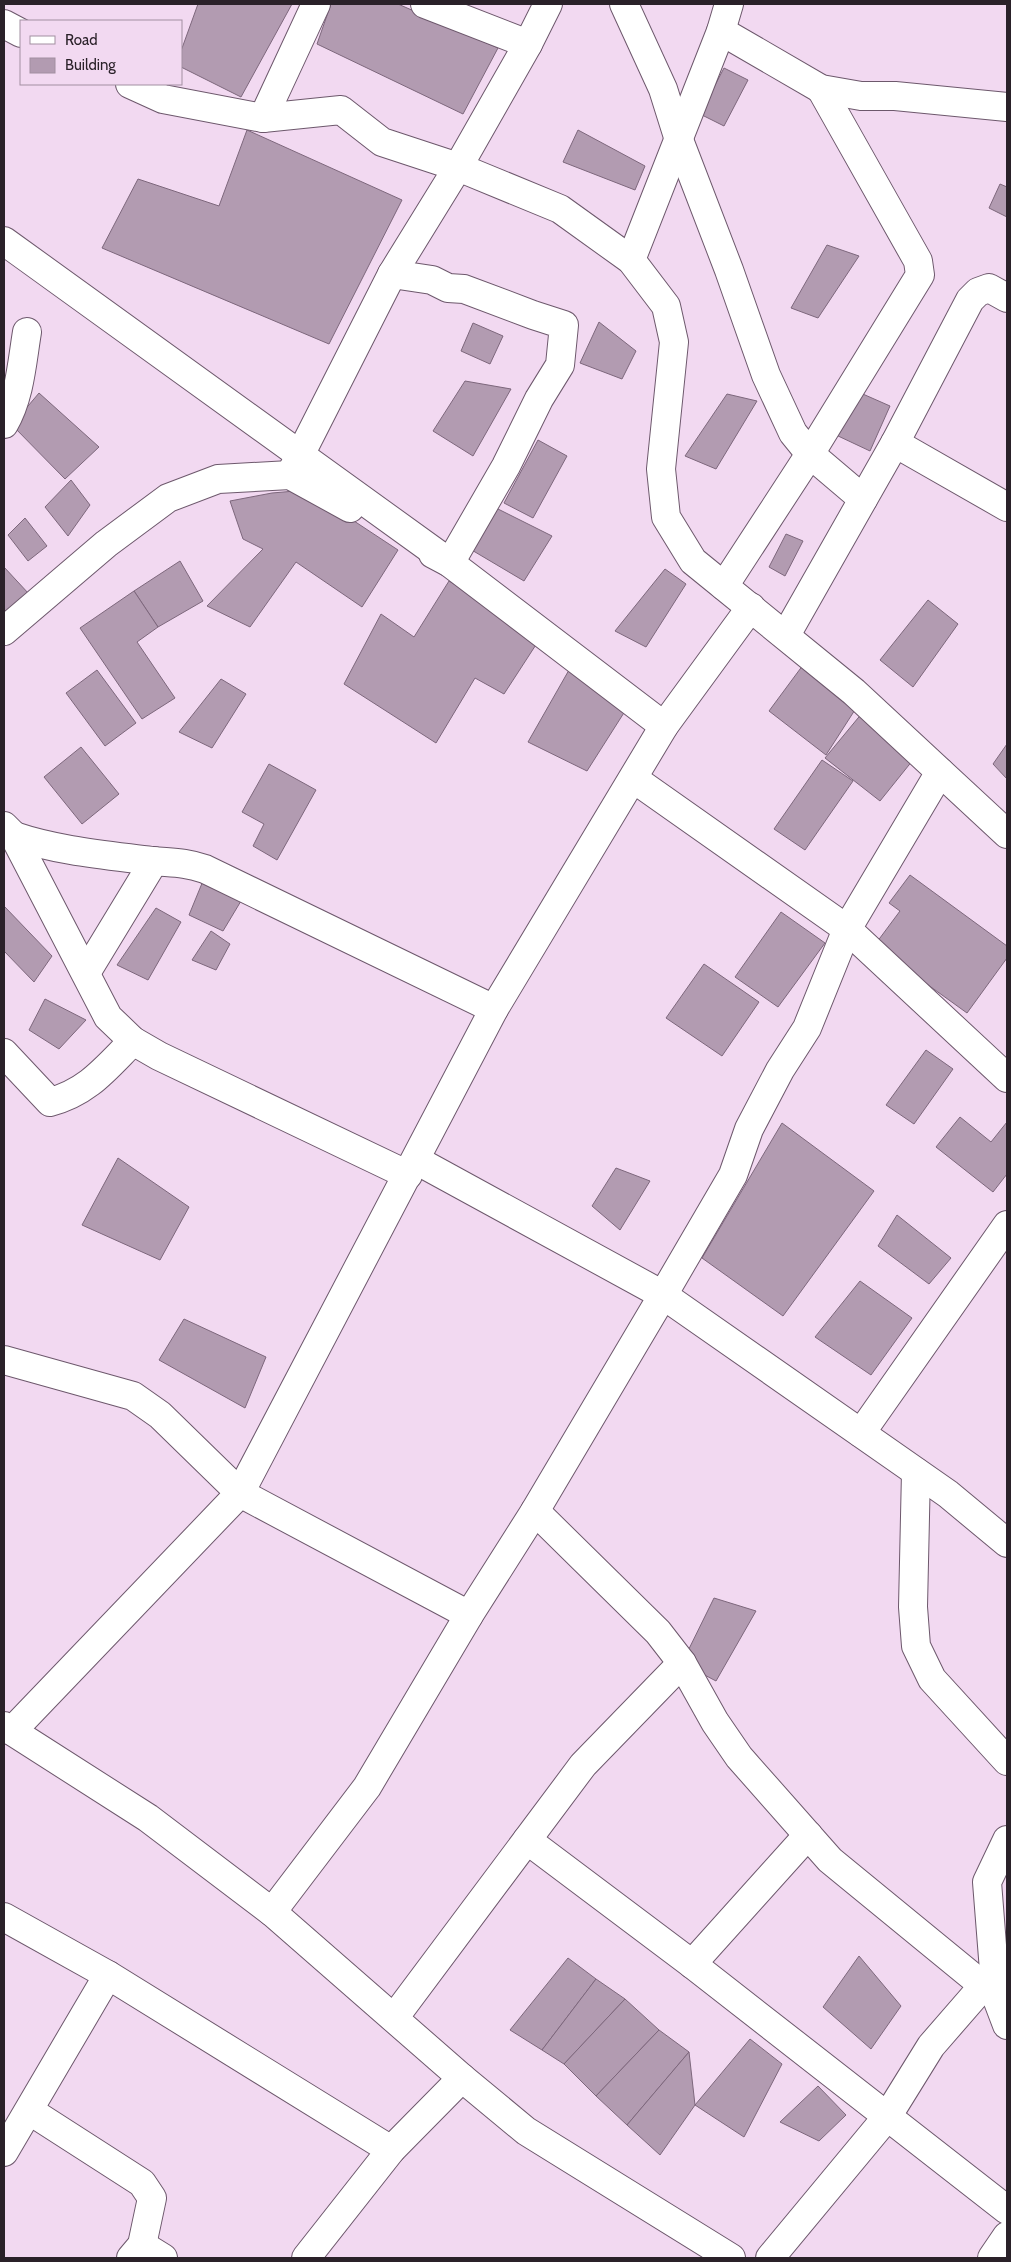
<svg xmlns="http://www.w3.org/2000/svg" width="1011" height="2262" font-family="Cabin,sans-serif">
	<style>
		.building { fill: #b29bb1; stroke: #7d677c }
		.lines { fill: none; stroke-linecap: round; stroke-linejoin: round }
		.minor-casing { stroke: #6d586c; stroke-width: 30 }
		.tertiary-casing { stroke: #6d586c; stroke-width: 30 }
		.minor { stroke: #fff; stroke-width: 28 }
		.tertiary { stroke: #fff; stroke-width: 28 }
	</style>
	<rect width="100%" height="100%" fill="#f2d9f1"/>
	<g class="building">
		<polygon points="198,4 292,4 241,97 181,67 181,51"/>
		<polygon points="331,4 398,4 498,48 463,114 317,44"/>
		<polygon points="724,68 748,80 724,126 700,114"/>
		<polygon points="247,130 402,200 329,344 102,248 138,179 219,206"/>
		<polygon points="578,130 645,166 635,190 563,162"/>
		<polygon points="1000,184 1007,187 1007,217 989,208"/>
		<polygon points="827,245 859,256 818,318 791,308"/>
		<polygon points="599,322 636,351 622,379 580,363"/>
		<polygon points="473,323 503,336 490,364 461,351"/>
		<polygon points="465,381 511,389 473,456 433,431"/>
		<polygon points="856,391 890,406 870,451 836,435"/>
		<polygon points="39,393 99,447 65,479 12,425"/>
		<polygon points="727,394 757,401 716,469 685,456"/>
		<polygon points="538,440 567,456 533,518 504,503"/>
		<polygon points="71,480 90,505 68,536 45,507"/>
		<polygon points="307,490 398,550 362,607 296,562 250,627 207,606 263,549 243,539 230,501 272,493"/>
		<polygon points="494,507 552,536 524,581 470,549"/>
		<polygon points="25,518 47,546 28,561 8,535"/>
		<polygon points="786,534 803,541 785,576 769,567"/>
		<polygon points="180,561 203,601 158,627 134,591"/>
		<polygon points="4,567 29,594 4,613"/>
		<polygon points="665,569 686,584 646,647 615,631"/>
		<polygon points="449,581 541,637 504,694 475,678 436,743 344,684 381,614 414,637"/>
		<polygon points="134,591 158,627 137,642 175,698 142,719 80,628"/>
		<polygon points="928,600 958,624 913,687 880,660"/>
		<polygon points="806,661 860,702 826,755 769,711"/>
		<polygon points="97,670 136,723 105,746 66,693"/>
		<polygon points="569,670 627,708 587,771 528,742"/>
		<polygon points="221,679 246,694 212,748 179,732"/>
		<polygon points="863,712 917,755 880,801 825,758"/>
		<polygon points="1007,744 1007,779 993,764"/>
		<polygon points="81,747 119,794 82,824 44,777"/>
		<polygon points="822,760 853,781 805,850 774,829"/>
		<polygon points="269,764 316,790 277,860 253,846 264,824 242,812"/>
		<polygon points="910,875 1007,946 1007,958 967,1013 874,946 900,911 889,903"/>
		<polygon points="205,876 241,901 223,931 189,915"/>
		<polygon points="4,906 52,956 34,982 4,951"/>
		<polygon points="156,908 181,922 148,980 117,965"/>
		<polygon points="781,912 825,943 778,1007 735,977"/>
		<polygon points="211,931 230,944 216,970 192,960"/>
		<polygon points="704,964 759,1002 722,1056 666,1018"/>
		<polygon points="45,999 86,1020 59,1049 29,1030"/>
		<polygon points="926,1050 953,1069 914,1124 886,1105"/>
		<polygon points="960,1117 991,1142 1007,1122 1007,1174 993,1192 936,1147"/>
		<polygon points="782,1123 874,1191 783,1316 702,1258"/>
		<polygon points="118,1158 189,1207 160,1260 82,1225"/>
		<polygon points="616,1168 650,1181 620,1230 592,1206"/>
		<polygon points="897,1215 951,1258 929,1284 878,1246"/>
		<polygon points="860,1281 912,1318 871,1375 815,1337"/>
		<polygon points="184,1319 266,1357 245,1408 159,1360"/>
		<polygon points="714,1598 756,1611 716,1681 682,1663"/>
		<polygon points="859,1956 901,2006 871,2049 823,2007"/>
		<polygon points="568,1958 596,1979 542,2050 510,2030"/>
		<polygon points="596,1979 625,1999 564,2064 542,2050"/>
		<polygon points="625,1999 659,2030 596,2096 564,2064"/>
		<polygon points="659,2030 689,2052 627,2125 596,2096"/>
		<polygon points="750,2039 782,2064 744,2137 695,2105"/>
		<polygon points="689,2052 695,2105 660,2155 627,2125"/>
		<polygon points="818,2086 846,2115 819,2141 780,2122"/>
	</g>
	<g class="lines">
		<defs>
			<g id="minor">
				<polyline points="425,4 528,44"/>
				<polyline points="624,4 663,89 679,140 729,270 766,375 793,433 810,454 863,499"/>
				<polyline points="4,24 21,33"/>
				<polyline points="721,31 821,89 861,96 895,96 1007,107"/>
				<polyline points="130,84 163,99 263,118 341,110 382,142 458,167 560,209 631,260 666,306 674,342 661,469 666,517 693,561 854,692 1007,834"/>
				<polyline points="263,118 316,4"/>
				<polyline points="4,241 450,563 506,466 539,399 560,365 564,325 533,315 464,289 448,288 432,280 392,274"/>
				<polyline points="631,260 721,31 729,4"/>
				<path d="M4 424C20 397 22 362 27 332"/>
				<polyline points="895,443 1007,507"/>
				<polyline points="293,469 392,274 458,167 528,44 548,4"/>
				<polyline points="433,554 450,563 664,726"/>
				<polyline points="724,586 810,454 920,275 918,261 821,89"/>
				<polyline points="4,631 106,544 168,498 218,479 290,475 350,508"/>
				<polyline points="786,635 895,443 970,300 978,292 989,288 1007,298"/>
				<polyline points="634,779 847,929 1007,1078"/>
				<polyline points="4,826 14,836 108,1017 133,1041 159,1056 408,1175"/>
				<path d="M14 836C58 851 106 855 152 861 173 863 184 862 205 869L494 1009"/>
				<polyline points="86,973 154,861"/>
				<path d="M4 1053 50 1102C88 1092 106 1068 133 1041"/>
				<polyline points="416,1160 663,1295 948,1494 1007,1543"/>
				<polyline points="4,1360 133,1396 160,1415 240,1493 469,1615"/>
				<polyline points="861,1433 1007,1225"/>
				<polyline points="916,1472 913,1607 916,1646 932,1679 1007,1761"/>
				<polyline points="535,1511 658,1632 682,1663 715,1722 739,1757 830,1860 996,1996"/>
				<polyline points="4,1726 148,1818 272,1912 462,2078 526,2131 731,2258"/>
				<polyline points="12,1731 240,1493 494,1009 664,726 751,607"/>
				<polyline points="527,1840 692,1964 1007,2210"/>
				<polyline points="1007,1840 987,1882 996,1996 1007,2025"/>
				<polyline points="272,1912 367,1787 469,1615 535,1511 663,1295 733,1175 749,1129 780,1070 807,1028 847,929 940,772"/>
				<polyline points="4,1917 108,1975 391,2150"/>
				<polyline points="692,1964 808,1835"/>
				<polyline points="394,2018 583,1765 682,1663"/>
				<polyline points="30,2111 142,2183 152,2198 142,2245 131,2258"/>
				<polyline points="4,2152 108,1975"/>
				<polyline points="142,2245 163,2258"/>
				<polyline points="306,2258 391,2150 462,2078"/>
				<polyline points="770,2258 887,2117 931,2046 984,1985"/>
			</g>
			<polyline id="tertiary" points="992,2258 1007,2236"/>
		</defs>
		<use href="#minor" class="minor-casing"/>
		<use href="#tertiary" class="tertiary-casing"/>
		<use href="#minor" class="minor"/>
		<use href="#tertiary" class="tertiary"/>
	</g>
	<rect width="1011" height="2262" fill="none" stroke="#2a2129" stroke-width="10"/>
	<rect x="20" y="20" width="162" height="65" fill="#f2d9f1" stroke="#a28fa1"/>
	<rect x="30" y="36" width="25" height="8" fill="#ffffff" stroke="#a28fa1"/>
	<text x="65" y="45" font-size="15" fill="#2a2129">Road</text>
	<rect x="30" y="58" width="25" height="15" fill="#b29bb1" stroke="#a28fa1"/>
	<text x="65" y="70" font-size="15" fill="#2a2129">Building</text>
</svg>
